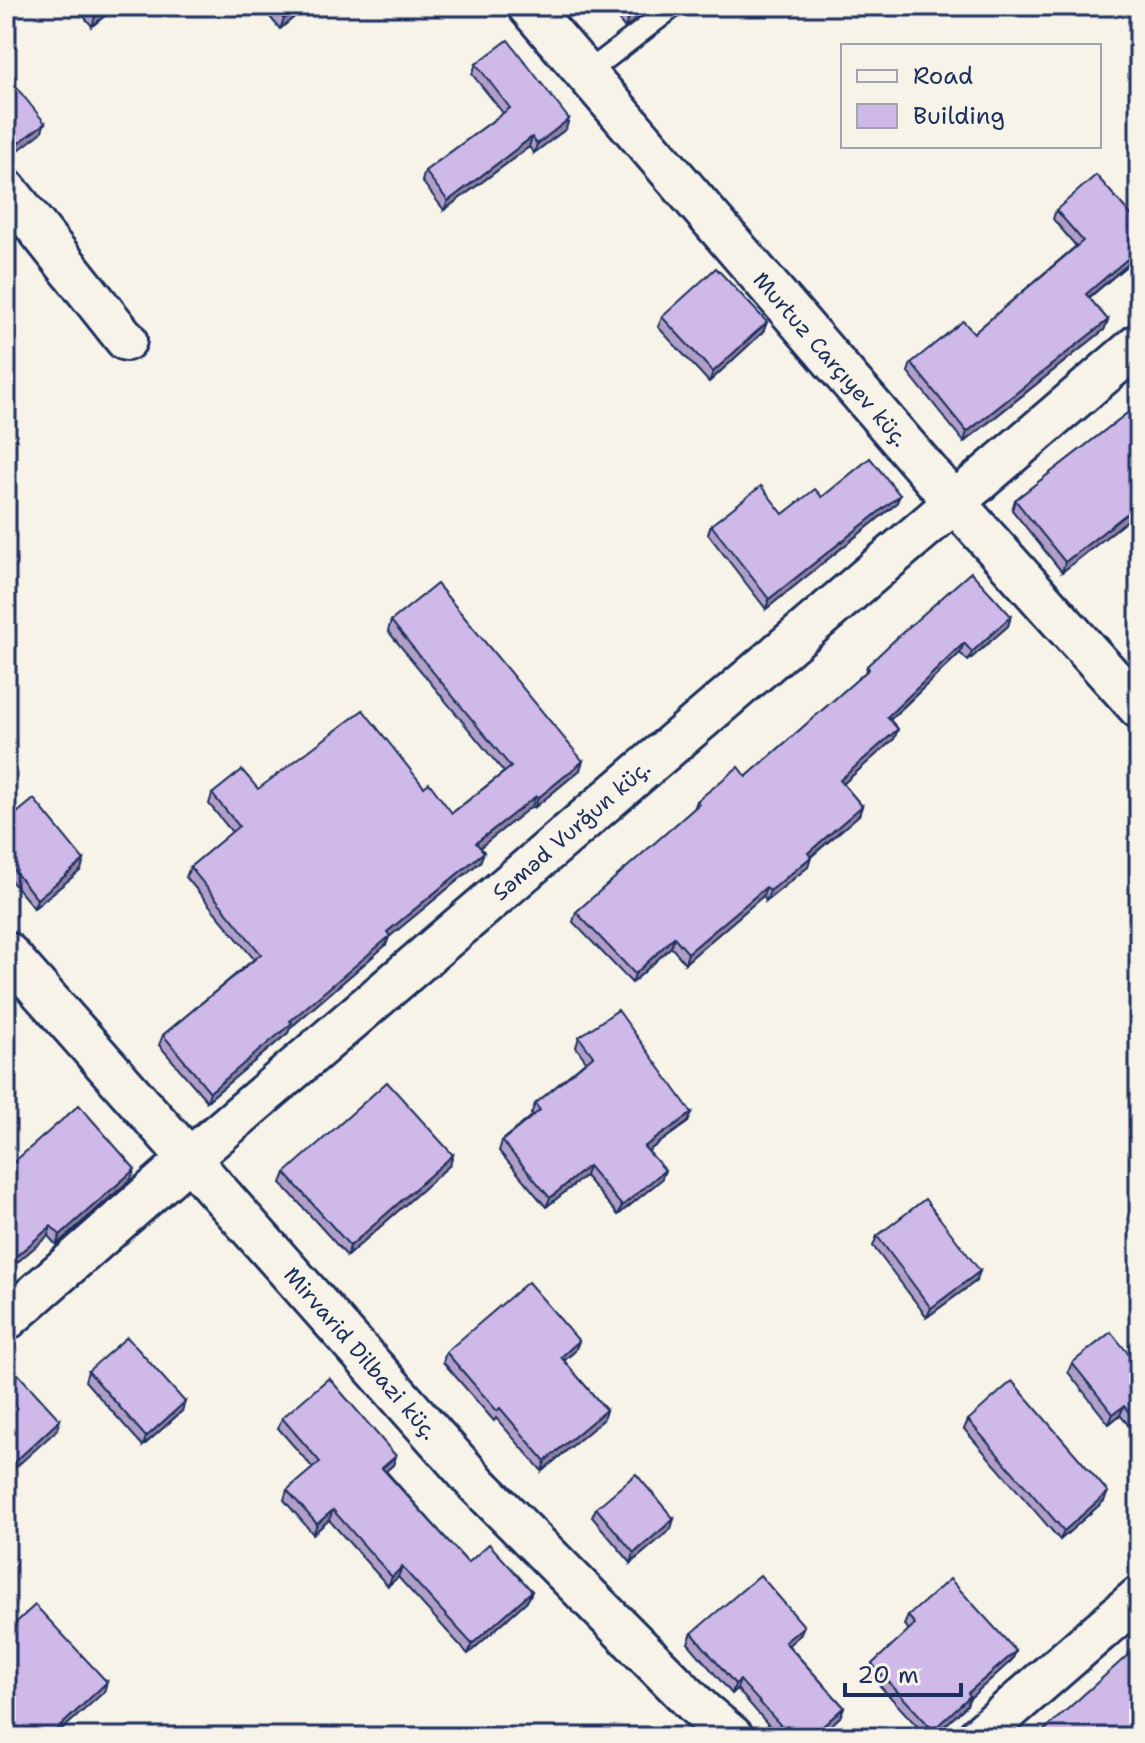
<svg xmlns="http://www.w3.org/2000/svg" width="1145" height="1743" font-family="'Shantell Sans',sans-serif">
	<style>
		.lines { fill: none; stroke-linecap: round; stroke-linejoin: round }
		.service-casing { stroke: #1b2f5e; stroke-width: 26 }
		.minor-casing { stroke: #1b2f5e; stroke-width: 46 }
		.service { stroke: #f7f3e8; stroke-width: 20 }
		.minor { stroke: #f7f3e8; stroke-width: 40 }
		.wall { fill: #b19fc8; stroke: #1b2f5e; stroke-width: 2 }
		.shaded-wall { fill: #9082a3; stroke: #1b2f5e; stroke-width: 2 }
		.building { fill: #ceb9e9; stroke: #1b2f5e; stroke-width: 2 }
		.labels { text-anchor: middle; stroke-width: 6; stroke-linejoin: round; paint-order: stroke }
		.street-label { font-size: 22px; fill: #1b2f5e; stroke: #f7f3e8 }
	</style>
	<rect width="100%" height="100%" fill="#f7f3e8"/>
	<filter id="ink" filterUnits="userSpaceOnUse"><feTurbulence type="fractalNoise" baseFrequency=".0125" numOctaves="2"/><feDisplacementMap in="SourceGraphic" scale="16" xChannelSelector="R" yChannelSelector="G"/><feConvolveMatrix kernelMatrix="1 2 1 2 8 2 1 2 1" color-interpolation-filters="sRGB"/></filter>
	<g filter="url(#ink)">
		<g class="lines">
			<defs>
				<polyline id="service" points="586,74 674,6"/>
				<g id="minor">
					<polyline points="528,6 954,502 1139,708"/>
					<polyline points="6,189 126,340"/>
					<polyline points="6,952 477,1484 701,1710 733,1737"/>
					<polyline points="6,1320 189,1159 1139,344"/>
					<polyline points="978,1737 1139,1597"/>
				</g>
			</defs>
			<use href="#service" class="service-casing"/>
			<use href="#minor" class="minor-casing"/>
			<use href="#service" class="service"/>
			<use href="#minor" class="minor"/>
		</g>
		<g class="wall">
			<polygon points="75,6 117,6 92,26"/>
			<polygon points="261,6 307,6 280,29"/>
			<polygon points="607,6 653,6 625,28"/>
			<polygon points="476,64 566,129 534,153 529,147 444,210 422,181 425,171 503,113 472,74"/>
			<polygon points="1056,210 1139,224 1139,255 1089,298 1108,320 1104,330 964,442 908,372 911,363 974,333 1076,246 1053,219"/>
			<polygon points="662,317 767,322 763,332 709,382 658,327"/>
			<polygon points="1139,404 1139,511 1062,572 1012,510 1015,500"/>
			<polygon points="900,495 896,504 766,609 708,534 711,525 783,514 822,497"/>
			<polygon points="1011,616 1008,626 968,661 960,653 890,720 898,729 894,739 843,784 862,806 859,815 811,857 808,867 766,901 763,896 685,963 671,947 632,983 573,922 576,912 694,809 697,801 746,777 865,673 867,666"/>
			<polygon points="391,621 580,770 534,808 532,806 480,847 484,852 480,862 389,937 386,945 290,1028 288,1033 207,1101 159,1045 163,1035 254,959 186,877 190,867 232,832 209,804 212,794 258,789 424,787 452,813 504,772 388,631"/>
			<polygon points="6,822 81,870 34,908 6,875"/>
			<polygon points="579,1037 688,1122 648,1151 665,1170 661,1180 618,1215 585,1176 546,1207 499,1151 502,1141 533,1115 531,1114 535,1104 586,1061 576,1047"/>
			<polygon points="453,1155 450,1165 347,1256 281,1183 285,1173"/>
			<polygon points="6,1169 131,1179 56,1245 48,1236"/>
			<polygon points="877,1236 980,1271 976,1281 927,1317 873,1246"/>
			<polygon points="579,1341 575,1351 564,1361 606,1410 603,1420 542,1471 496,1418 494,1421 443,1362 446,1352"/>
			<polygon points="1072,1363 1139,1367 1139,1438 1120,1415 1109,1424 1068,1372"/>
			<polygon points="88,1371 182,1411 143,1446 85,1381"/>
			<polygon points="282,1418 396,1456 393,1465 386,1471 468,1563 532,1591 528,1600 468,1654 398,1577 388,1586 329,1520 313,1534 284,1500 287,1490 313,1468 278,1428"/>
			<polygon points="968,1420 1104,1501 1060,1540 964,1429"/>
			<polygon points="596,1508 671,1529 631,1563 592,1517"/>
			<polygon points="908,1616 1016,1651 1012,1660 969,1699 967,1705 933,1737 927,1737 869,1674 872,1664 909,1630 904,1625"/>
			<polygon points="692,1633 800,1635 788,1645 844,1707 840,1717 818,1737 779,1737 737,1689 732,1694 688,1643"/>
		</g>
		<g class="shaded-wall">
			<polygon points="109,6 117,6 92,26 95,17"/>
			<polygon points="300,6 307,6 280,29 284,19"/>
			<polygon points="644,6 653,6 625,28 628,18"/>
			<polygon points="569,119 566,129 534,153 537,144"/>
			<polygon points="45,123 41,133 6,160 6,152"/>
			<polygon points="532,137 529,147 444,210 448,201"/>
			<polygon points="1139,249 1139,255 1082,303 1086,294"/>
			<polygon points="1108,320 1104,330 964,442 967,432"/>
			<polygon points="767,322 763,332 709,382 713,372"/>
			<polygon points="900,495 896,504 766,609 769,599"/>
			<polygon points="1139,504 1139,511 1062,572 1065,562"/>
			<polygon points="1011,616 1008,626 968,661 972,652"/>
			<polygon points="964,643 960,653 883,726 887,717"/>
			<polygon points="898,729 894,739 836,790 840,780"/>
			<polygon points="583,761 580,770 534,808 538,798"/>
			<polygon points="536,796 532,806 473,853 476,843"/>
			<polygon points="862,806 859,815 804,862 808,853"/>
			<polygon points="484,852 480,862 389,937 386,945 290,1028 288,1033 207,1101 210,1092 290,1021 387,932"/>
			<polygon points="811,857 808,867 766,901 770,891"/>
			<polygon points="84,860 81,870 34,908 37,899"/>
			<polygon points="766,887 763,896 685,963 688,953"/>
			<polygon points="674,937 671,947 632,983 635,974"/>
			<polygon points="692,1113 688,1122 641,1156 644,1147"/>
			<polygon points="453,1155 450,1165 347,1256 350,1246"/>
			<polygon points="588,1166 585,1176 546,1207 550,1198"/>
			<polygon points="135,1169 131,1179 56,1245 60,1235"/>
			<polygon points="665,1170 661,1180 618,1215 622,1206"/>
			<polygon points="51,1226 48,1236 6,1272 6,1265"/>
			<polygon points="980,1271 976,1281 927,1317 931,1308"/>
			<polygon points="579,1341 575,1351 557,1366 561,1357"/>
			<polygon points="185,1402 182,1411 143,1446 146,1437"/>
			<polygon points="1124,1406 1120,1415 1109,1424 1113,1414"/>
			<polygon points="606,1410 603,1420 542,1471 545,1461"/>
			<polygon points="60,1420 57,1430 6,1476 6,1470"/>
			<polygon points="396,1456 393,1465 379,1477 382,1468"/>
			<polygon points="1108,1492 1104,1501 1060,1540 1064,1531"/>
			<polygon points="333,1510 329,1520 313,1534 317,1524"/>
			<polygon points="674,1519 671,1529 631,1563 634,1553"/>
			<polygon points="402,1567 398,1577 388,1586 392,1577"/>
			<polygon points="532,1591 528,1600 468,1654 472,1644"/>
			<polygon points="804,1626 800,1635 782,1651 785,1642"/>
			<polygon points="1016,1651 1012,1660 969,1699 967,1705 933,1737 931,1737 933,1730 968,1693"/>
			<polygon points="740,1680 737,1689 732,1694 735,1684"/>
			<polygon points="107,1682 104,1692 54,1737 48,1737"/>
			<polygon points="844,1707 840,1717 818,1737 811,1737"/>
			<polygon points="1139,1725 1139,1731 1132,1737 1125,1737"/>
		</g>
		<g class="building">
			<polygon points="87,6 109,6 95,17"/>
			<polygon points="273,6 300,6 284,19"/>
			<polygon points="618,6 644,6 628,18"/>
			<polygon points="508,40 569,119 537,144 532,137 448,201 425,171 510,108 476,64"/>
			<polygon points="6,74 45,123 6,152"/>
			<polygon points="1096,175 1139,224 1139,249 1086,294 1108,320 967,432 911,363 963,321 974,333 1083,241 1056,210"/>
			<polygon points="716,268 767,322 713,372 662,317"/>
			<polygon points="1139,404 1139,504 1065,562 1015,500"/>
			<polygon points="870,458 900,495 769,599 711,525 761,486 783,514 815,489 822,497"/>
			<polygon points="971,572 1011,616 972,652 964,643 887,717 898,729 840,780 862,806 808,853 811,857 770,891 766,887 688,953 674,937 635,974 576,912 699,804 697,801 738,767 746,777 869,669 867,666 902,633"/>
			<polygon points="437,584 583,761 538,798 536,796 476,843 484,852 387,932 390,936 290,1021 292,1023 210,1092 163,1035 261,954 190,867 239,826 212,794 242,770 258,789 363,710 424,787 429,783 452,813 511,767 391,621"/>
			<polygon points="34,799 84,860 37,899 6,861 6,822"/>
			<polygon points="618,1010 692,1113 644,1147 665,1170 622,1206 588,1166 550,1198 502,1141 540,1110 535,1104 593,1056 579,1037"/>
			<polygon points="387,1082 453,1155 350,1246 285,1173"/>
			<polygon points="79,1105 135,1169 60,1235 51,1226 6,1265 6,1169"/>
			<polygon points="925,1199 980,1271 931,1308 877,1236"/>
			<polygon points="528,1282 579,1341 561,1357 606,1410 545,1461 500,1408 497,1411 446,1352"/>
			<polygon points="1111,1332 1139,1367 1139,1424 1124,1406 1113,1414 1072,1363"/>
			<polygon points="127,1337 185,1402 146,1437 88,1371"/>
			<polygon points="18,1374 60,1420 6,1470 6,1385"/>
			<polygon points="329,1378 396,1456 382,1468 468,1563 489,1544 532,1591 472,1644 402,1567 392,1577 333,1510 317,1524 287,1490 320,1462 282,1418"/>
			<polygon points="1012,1381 1108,1492 1064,1531 968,1420"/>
			<polygon points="636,1474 674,1519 634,1553 596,1508"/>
			<polygon points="760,1575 804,1626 785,1642 844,1707 811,1737 791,1737 740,1680 735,1684 692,1633"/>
			<polygon points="950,1579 1016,1651 968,1693 970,1696 933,1730 872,1664 915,1624 908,1616"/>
			<polygon points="35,1605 107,1682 49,1737 6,1737 6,1632"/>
			<polygon points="1139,1645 1139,1725 1125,1737 1033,1737 1040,1730 1042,1732"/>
		</g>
	</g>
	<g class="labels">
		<g class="street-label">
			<text transform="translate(831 359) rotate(49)" y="8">Murtuz Carçıyev küç.</text>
			<text transform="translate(571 830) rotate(-41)" y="8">Səməd Vurğun küç.</text>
			<text transform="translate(361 1353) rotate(49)" y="8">Mirvarid Dilbazi küç.</text>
		</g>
	</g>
	<rect width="1145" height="1743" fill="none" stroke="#f7f3e8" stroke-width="32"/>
	<rect x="16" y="16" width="1113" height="1711" fill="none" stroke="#1b2f5e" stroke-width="3" filter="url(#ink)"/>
	<rect x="841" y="44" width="260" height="104" fill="#f7f3e8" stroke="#9fa5b1" stroke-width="2"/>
	<rect x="857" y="70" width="40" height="12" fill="#f7f3e8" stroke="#9fa5b1" stroke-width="2"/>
	<text x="913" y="84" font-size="24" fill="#1b2f5e">Road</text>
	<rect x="857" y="104" width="40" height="24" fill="#ceb9e9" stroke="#9fa5b1" stroke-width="2"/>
	<text x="913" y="124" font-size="24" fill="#1b2f5e">Building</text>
	<path d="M845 1683v12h116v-12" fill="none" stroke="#1b2f5e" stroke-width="4"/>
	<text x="857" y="1683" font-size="24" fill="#1b2f5e" stroke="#f7f3e8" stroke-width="6" paint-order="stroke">20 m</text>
</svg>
